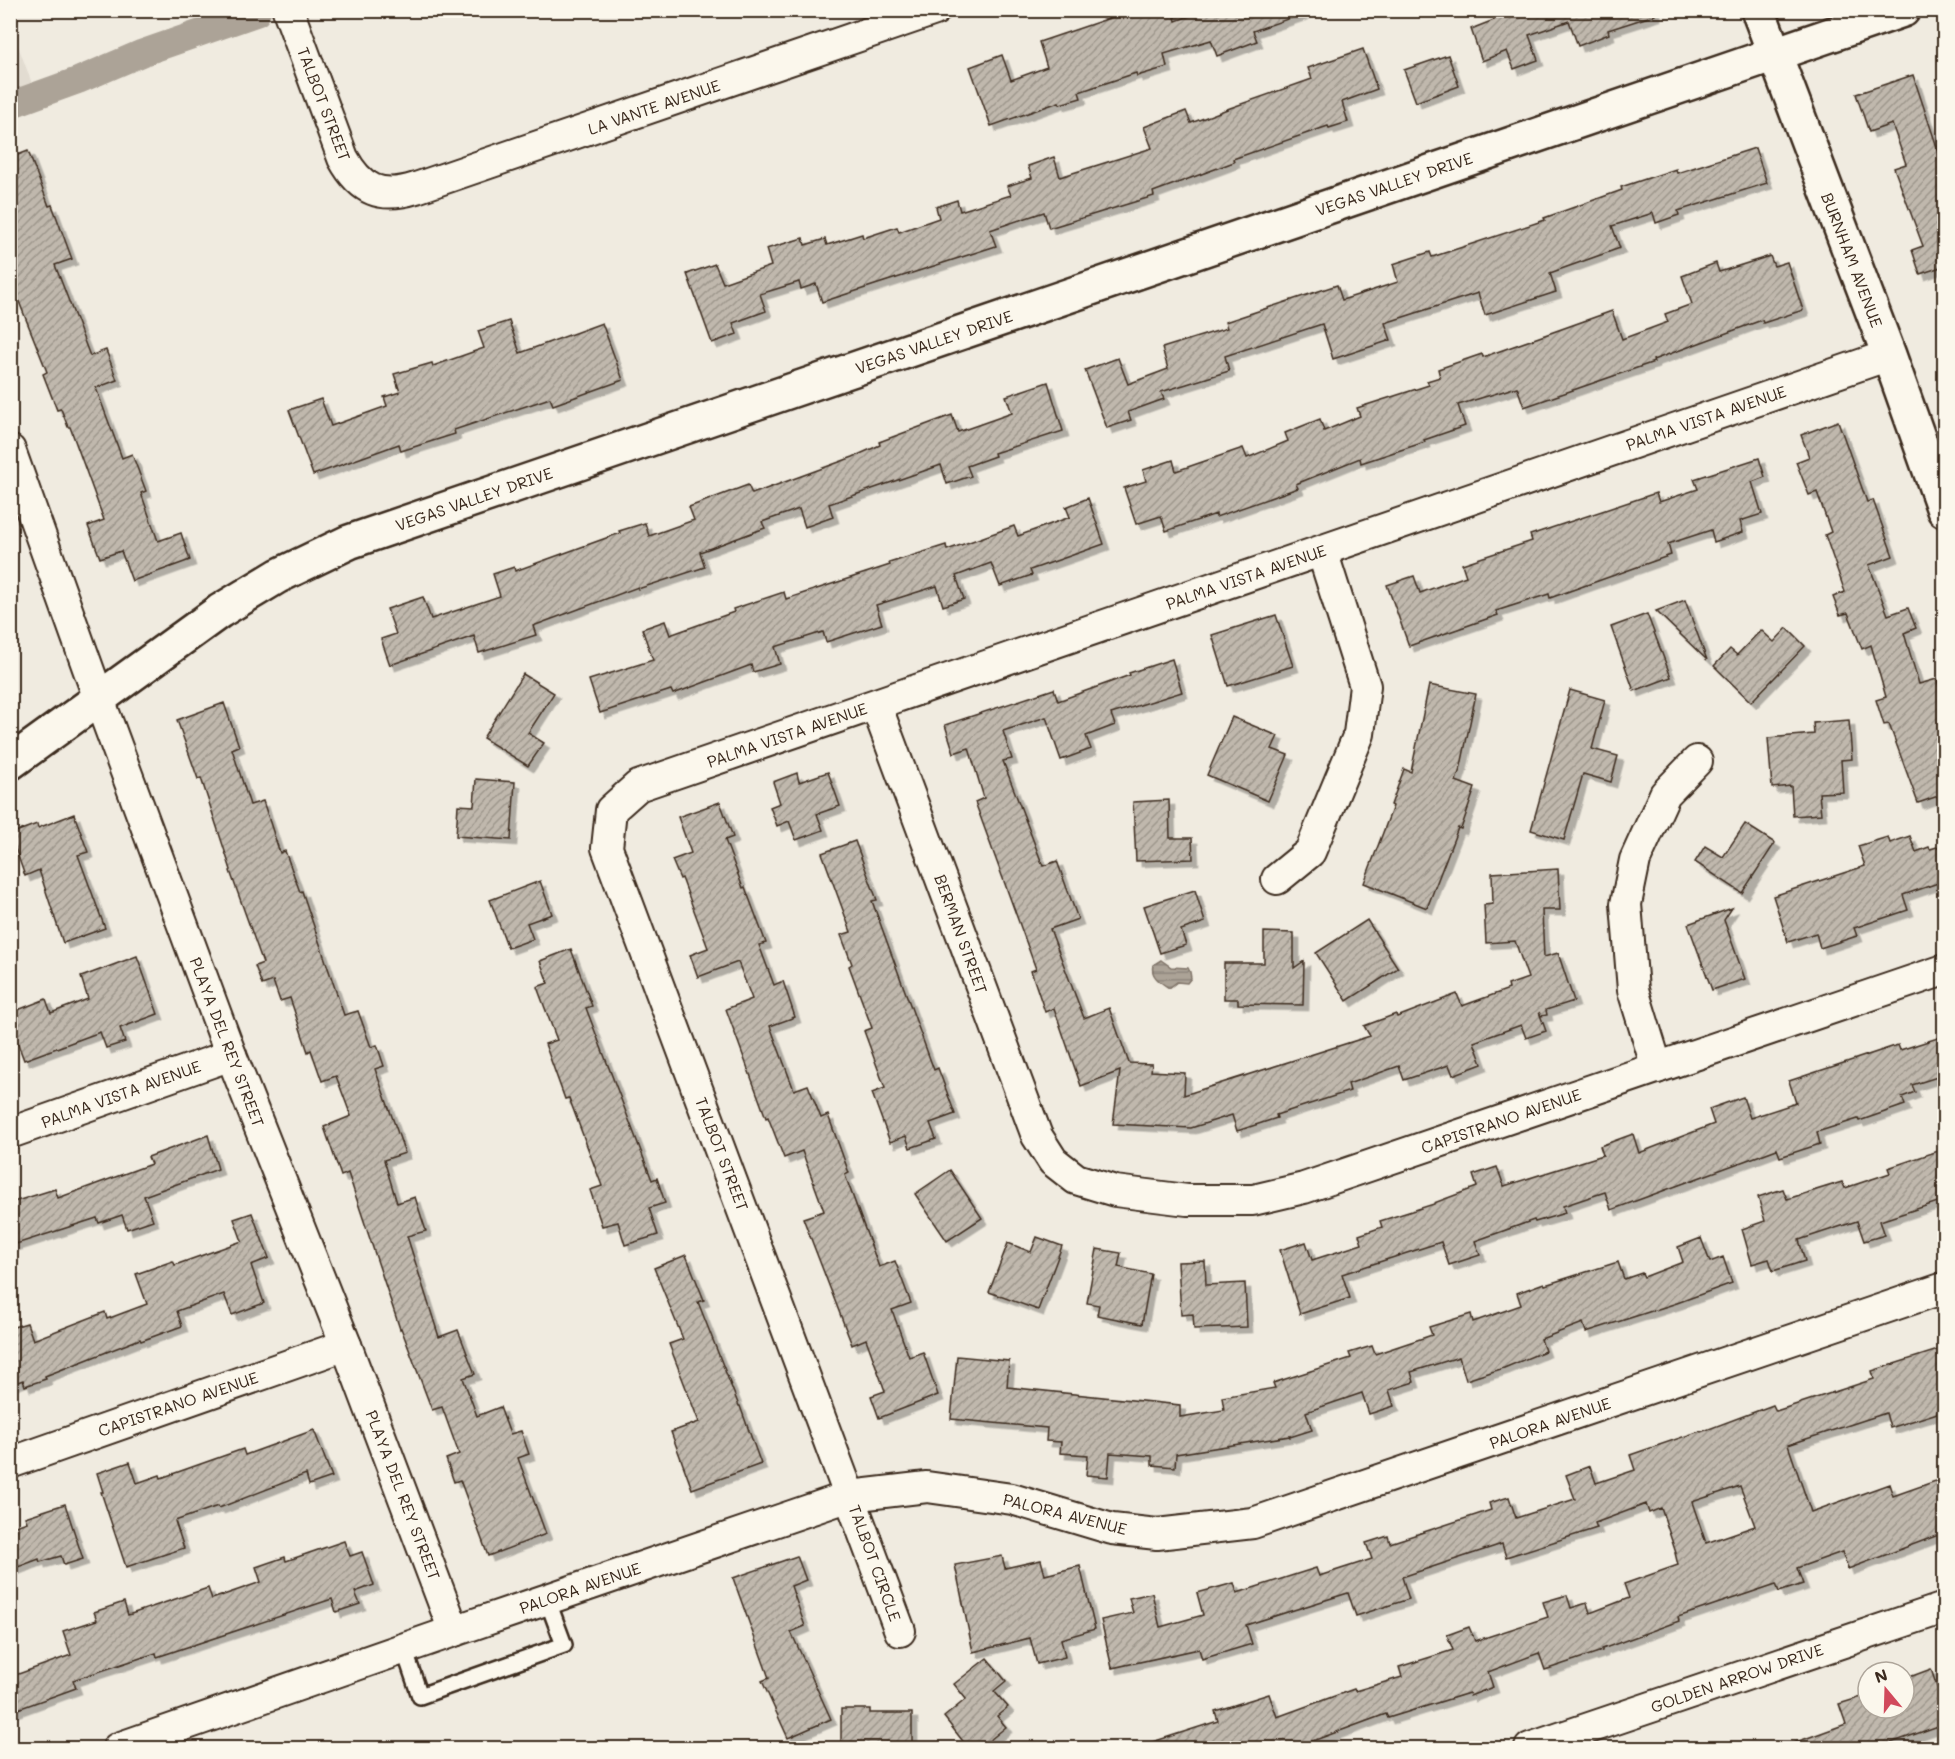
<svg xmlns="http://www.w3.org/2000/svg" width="1955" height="1759" font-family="Mali,sans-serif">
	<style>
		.built { fill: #e2dcd1 }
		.water { fill: url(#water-rules); stroke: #7f7367; stroke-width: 1.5 }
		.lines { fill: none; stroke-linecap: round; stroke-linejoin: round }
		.canal { stroke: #aca397; stroke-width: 27 }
		.building { fill: url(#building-hatch); stroke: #3b2a1e; stroke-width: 1.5; fill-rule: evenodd; filter: url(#shadow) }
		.service-casing { stroke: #3b2a1e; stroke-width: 20 }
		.minor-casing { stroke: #3b2a1e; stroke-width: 34 }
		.tertiary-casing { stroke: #3b2a1e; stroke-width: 38 }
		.service { stroke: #fbf7ec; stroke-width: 15 }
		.minor { stroke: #fbf7ec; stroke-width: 30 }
		.tertiary { stroke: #fbf7ec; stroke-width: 33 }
		.labels { text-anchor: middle; stroke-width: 4.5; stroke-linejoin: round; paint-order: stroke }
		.street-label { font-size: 16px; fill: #3b2a1e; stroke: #fbf7ec }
	</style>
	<defs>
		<pattern id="water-rules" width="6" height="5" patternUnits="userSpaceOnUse" patternTransform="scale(1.5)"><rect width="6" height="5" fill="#aca397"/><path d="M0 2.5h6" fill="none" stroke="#8d857b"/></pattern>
		<pattern id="building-hatch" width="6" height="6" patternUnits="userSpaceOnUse" patternTransform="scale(1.5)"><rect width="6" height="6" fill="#c0b8ad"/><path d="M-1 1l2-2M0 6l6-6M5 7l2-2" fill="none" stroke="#9d968c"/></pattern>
		<filter id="shadow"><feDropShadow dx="5.5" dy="5.5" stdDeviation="0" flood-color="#0004"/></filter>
	</defs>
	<rect width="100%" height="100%" fill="#f0ebe0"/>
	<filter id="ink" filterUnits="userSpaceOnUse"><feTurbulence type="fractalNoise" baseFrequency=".0167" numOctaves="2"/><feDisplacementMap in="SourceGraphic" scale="12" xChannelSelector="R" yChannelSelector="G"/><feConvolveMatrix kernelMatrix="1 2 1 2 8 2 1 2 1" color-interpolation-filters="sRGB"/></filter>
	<g filter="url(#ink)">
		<polygon class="built" points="11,27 33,86 11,95 10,95"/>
		<path class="water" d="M1161 960 1171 967 1188 968 1190 972 1191 978 1187 983 1177 982 1169 988C1160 982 1150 976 1153 965Z"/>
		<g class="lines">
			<polyline class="canal" points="10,105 79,80 142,53 257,13"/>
		</g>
		<g class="building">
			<polygon points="1118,10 1173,10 1176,21 1205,10 1302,10 1302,14 1253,31 1257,41 1217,56 1211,40 1164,54 1167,67 1137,76 1136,73 1079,92 1081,98 1060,104 1059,102 991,126 970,67 1002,55 1011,80 1047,67 1039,42 1119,15"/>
			<polygon points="1491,10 1655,10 1655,15 1608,30 1609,34 1578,46 1569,21 1529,35 1538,60 1514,69 1507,51 1482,61 1471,29 1494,20"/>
			<polygon points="1363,49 1377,89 1342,102 1348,122 1329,128 1328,126 1233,159 1234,162 1153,192 1154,196 1049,228 1044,212 990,230 996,246 822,302 816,284 801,289 799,282 760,294 766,311 733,323 737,334 712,343 687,274 715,264 723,283 771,266 766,249 803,238 805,245 825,239 827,245 862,234 863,238 897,227 899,232 939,218 936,207 957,200 960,211 1011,195 1007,186 1032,178 1028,166 1054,157 1060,177 1152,148 1144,127 1186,111 1191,123 1230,108 1312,79 1308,68"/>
			<polygon points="1448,55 1459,86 1416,102 1404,70"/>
			<polygon points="1913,75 1944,168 1944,266 1920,274 1912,250 1923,246 1894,168 1906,164 1892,124 1869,132 1856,94"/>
			<polygon points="1755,148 1767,183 1678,211 1679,215 1656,223 1653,213 1612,226 1620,248 1550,273 1556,292 1485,315 1478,293 1385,323 1391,340 1333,359 1322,324 1225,356 1229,371 1161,392 1164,399 1128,412 1131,420 1107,428 1085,370 1118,358 1128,384 1168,369 1162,348 1227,328 1225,322 1337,285 1342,300 1398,282 1393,264 1430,252 1432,257 1545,220 1544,218 1622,190 1621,187 1676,169 1677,173"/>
			<polygon points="28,151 49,206 52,205 72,259 55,265 90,356 106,350 117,380 96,388 122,458 132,454 146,491 141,493 158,541 181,533 190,560 132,581 121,551 100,558 88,526 104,520 70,427 68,427 61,409 57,410 43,374 47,372 10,279 10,158"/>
			<polygon points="1770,256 1774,266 1787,262 1803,310 1763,323 1762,320 1653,360 1654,362 1524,407 1517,387 1458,405 1465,426 1424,440 1425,442 1361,463 1360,458 1296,484 1298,488 1216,517 1216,514 1166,531 1161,516 1136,524 1124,488 1146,481 1143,470 1173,460 1176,471 1243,448 1247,458 1288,441 1285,433 1320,419 1324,431 1360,416 1357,408 1429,385 1427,381 1440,377 1438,369 1482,354 1483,357 1612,311 1622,339 1668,322 1665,314 1692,304 1682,276 1716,263 1719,272"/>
			<polygon points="509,321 520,353 602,323 623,380 553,405 550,398 454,430 455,434 401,451 399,444 313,475 289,410 321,399 331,426 387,406 384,397 400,392 394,374 432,363 433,366 484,348 478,331"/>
			<polygon points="1048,382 1063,431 994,453 995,456 967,466 971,476 947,484 941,465 829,504 833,517 805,527 799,509 762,522 765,528 700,552 705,567 638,589 638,587 533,626 536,635 479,653 474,636 390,665 381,639 396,634 387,609 423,597 431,619 500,596 493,574 514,567 515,571 620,533 619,531 645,523 649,536 694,520 689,507 748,485 752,494 853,457 880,445 879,442 952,415 958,432 1012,413 1006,396"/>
			<polygon points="1838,421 1867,502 1873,500 1893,556 1869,565 1888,615 1908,608 1916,628 1904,633 1919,684 1937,679 1944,705 1944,794 1918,803 1889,724 1884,725 1876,700 1886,697 1871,645 1862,649 1848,613 1840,615 1833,597 1845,592 1825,535 1831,532 1817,492 1809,495 1796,462 1809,457 1801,435"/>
			<polygon points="1759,458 1765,477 1752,482 1762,514 1740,521 1743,532 1714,542 1711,530 1668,544 1671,555 1550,598 1549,594 1496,611 1498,615 1409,646 1387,585 1414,576 1420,593 1466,576 1462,564 1532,541 1530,535 1656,493 1659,502 1698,489 1694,479"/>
			<polygon points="1088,498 1104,544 1030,570 1032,575 1000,586 991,563 956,576 964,599 943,606 937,586 876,605 882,624 826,642 823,632 775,647 780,664 753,672 751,665 673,694 671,690 600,713 589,680 653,660 642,629 665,621 670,635 734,612 733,609 784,592 786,599 890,565 889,563 946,545 947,550 1014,526 1018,536 1070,517 1066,507"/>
			<polygon points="1685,600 1707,660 1656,611"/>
			<polygon points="1647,614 1671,677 1634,691 1611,627"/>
			<polygon points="1276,615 1293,666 1228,686 1212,635"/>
			<polygon points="1787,628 1805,646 1751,702 1714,666 1730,649 1737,655 1761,630 1774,642"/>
			<polygon points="1172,659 1182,692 1111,714 1115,725 1086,736 1091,749 1061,760 1046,717 1003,731 1012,759 1003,761 1043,866 1057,861 1078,919 1050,929 1084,1018 1109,1008 1129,1063 1152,1064 1151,1071 1185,1073 1184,1095 1370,1036 1364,1026 1396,1014 1397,1017 1457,994 1462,1006 1509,989 1508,985 1528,978 1515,941 1486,943 1484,905 1493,904 1492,873 1558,869 1560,910 1542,910 1544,957 1558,953 1574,1001 1546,1010 1547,1015 1541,1016 1539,1012 1546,1031 1526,1038 1521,1025 1474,1042 1482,1064 1453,1075 1449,1065 1404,1080 1399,1066 1348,1084 1350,1091 1276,1115 1277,1118 1237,1131 1232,1115 1191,1128 1113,1124 1120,1071 1081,1086 1054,1008 1045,1012 1031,971 1036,969 975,802 984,798 969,748 954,753 945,725 1054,689 1058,701 1130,675 1129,673"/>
			<polygon points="523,674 554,693 528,733 544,743 528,766 483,738"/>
			<polygon points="1429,685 1476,694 1461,766 1456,781 1475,788 1461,829 1458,828 1427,908 1364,883 1393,806 1391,805 1404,769 1411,772"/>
			<polygon points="1570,690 1605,700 1592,749 1618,756 1611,782 1583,774 1564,840 1531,830"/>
			<polygon points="224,703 239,746 232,749 250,805 263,801 280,853 285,851 300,892 302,891 344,1015 358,1011 371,1047 377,1045 384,1066 375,1069 405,1153 384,1160 397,1203 415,1197 426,1231 407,1236 439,1337 458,1330 475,1374 463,1378 477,1416 500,1407 510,1434 521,1431 529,1454 518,1458 546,1534 488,1556 460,1480 454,1482 446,1459 459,1454 442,1407 432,1410 401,1328 400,1329 348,1173 341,1176 324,1127 351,1116 336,1076 322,1081 311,1050 308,1052 290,998 280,1001 273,981 262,985 255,966 263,963 230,871 231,870 201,778 198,779 177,720"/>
			<polygon points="1232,717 1278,736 1272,749 1288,755 1268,801 1207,775"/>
			<polygon points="1849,720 1852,759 1841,760 1843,792 1819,793 1821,814 1793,816 1791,786 1772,788 1768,738 1814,734 1813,723"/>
			<polygon points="828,772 840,806 817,814 823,830 796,840 789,821 777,826 770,807 780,803 773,782 797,773 799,782"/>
			<polygon points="476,779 515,782 511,840 456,836 458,805 474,806"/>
			<polygon points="1169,800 1170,838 1192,838 1193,859 1136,861 1133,802"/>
			<polygon points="720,802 733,837 725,840 743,888 745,887 766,943 759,945 774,985 783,981 795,1017 770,1026 794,1090 808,1085 821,1118 828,1115 849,1173 845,1175 879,1267 895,1261 911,1303 892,1310 909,1357 923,1352 938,1395 879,1418 871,1396 885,1391 866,1339 852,1345 803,1218 824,1211 802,1151 784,1158 768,1117 766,1118 726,1009 752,999 738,962 698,977 690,955 708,948 682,878 680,879 672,860 691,853 678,817"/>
			<polygon points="74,814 88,852 78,855 105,928 63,943 39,870 25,876 10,834 37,824 38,828"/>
			<polygon points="1745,824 1775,843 1742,893 1695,862 1705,846 1723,857"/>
			<polygon points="1910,836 1916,852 1929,847 1930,849 1944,845 1944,881 1903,895 1908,910 1854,928 1857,936 1820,948 1816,933 1788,942 1773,896 1865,866 1858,846 1888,837 1890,843"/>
			<polygon points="855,841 877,900 872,901 934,1070 938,1068 955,1114 930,1123 936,1139 910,1148 906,1136 890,1142 872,1093 885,1088 864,1031 872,1028 849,966 852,964 841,935 851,932 822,853"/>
			<polygon points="540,881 552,914 527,923 533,939 508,948 490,900"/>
			<polygon points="1195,890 1205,922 1181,930 1186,945 1160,953 1144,906"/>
			<polygon points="1732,908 1724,920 1745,979 1712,990 1688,924"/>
			<polygon points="1367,920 1398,968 1347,1001 1316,953"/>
			<polygon points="1264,932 1294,933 1294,968 1304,961 1303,1005 1238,1004 1238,999 1224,999 1224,963 1264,963"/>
			<polygon points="571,949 592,1006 586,1008 652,1180 657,1178 665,1203 649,1208 658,1235 625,1245 618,1222 602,1226 590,1190 602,1186 569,1098 565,1099 545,1044 557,1040 537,987 548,983 540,961"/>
			<polygon points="137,956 158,1014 120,1028 125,1042 106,1048 100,1032 24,1060 10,1023 10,1013 46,999 51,1013 88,999 81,977"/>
			<polygon points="1944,1036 1944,1075 1912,1085 1915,1092 1902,1097 1905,1105 1859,1121 1858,1119 1817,1132 1820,1144 1780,1157 1777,1149 1611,1210 1605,1192 1563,1206 1565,1213 1535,1222 1534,1220 1475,1241 1480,1255 1449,1265 1441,1242 1342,1274 1350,1298 1300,1314 1280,1250 1306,1242 1312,1260 1362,1244 1359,1235 1382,1227 1380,1221 1434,1204 1434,1203 1477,1187 1473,1175 1497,1167 1504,1186 1603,1155 1600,1146 1633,1134 1639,1153 1714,1124 1709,1109 1743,1097 1750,1118 1796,1103 1789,1081 1898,1045 1900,1050"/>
			<polygon points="208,1135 218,1169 144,1196 153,1220 127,1229 122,1215 99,1223 97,1218 10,1246 10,1203 55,1189 58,1198 151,1164 148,1157"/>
			<polygon points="1944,1149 1944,1200 1880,1221 1885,1235 1864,1241 1857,1221 1799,1240 1805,1261 1773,1271 1769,1259 1752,1264 1742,1229 1765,1221 1758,1197 1783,1189 1787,1199 1842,1182 1845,1188 1890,1173 1888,1168"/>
			<polygon points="950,1170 982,1218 947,1241 915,1194"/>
			<polygon points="252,1213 269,1258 251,1265 264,1303 232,1315 224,1294 177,1311 182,1326 141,1341 140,1339 45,1376 46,1379 25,1386 23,1380 10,1385 10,1328 27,1323 33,1340 105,1312 107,1319 147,1304 136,1274 173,1261 175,1265 242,1241 234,1219"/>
			<polygon points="1037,1237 1062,1246 1038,1310 989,1292 1008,1243 1031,1252"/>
			<polygon points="1701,1238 1710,1262 1723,1257 1732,1283 1677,1303 1586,1332 1583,1323 1541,1339 1545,1351 1504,1368 1466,1380 1459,1357 1411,1372 1414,1382 1389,1390 1394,1406 1369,1414 1362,1393 1306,1412 1312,1430 1290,1437 1290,1436 1176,1454 1175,1467 1152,1465 1152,1456 1110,1453 1108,1477 1086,1475 1088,1455 1060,1453 1061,1442 1046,1441 1047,1428 951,1419 957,1356 1009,1361 1007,1387 1180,1405 1180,1417 1224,1410 1222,1397 1275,1388 1273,1383 1351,1358 1349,1353 1372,1346 1375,1354 1432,1335 1429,1327 1471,1314 1473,1322 1521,1305 1517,1293 1544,1283 1545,1285 1618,1262 1624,1279 1642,1273 1644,1277 1683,1262 1678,1247"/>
			<polygon points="1097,1249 1121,1253 1118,1267 1151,1274 1142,1324 1097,1315 1099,1305 1087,1303"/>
			<polygon points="686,1255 704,1300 698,1302 739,1406 740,1406 761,1464 692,1489 671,1432 699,1422 669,1344 683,1339 654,1268"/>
			<polygon points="1205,1261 1206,1285 1245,1283 1247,1327 1194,1329 1193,1314 1181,1315 1178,1262"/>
			<path d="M1944 1348V1411L1890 1428 1886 1413 1788 1445 1811 1512 1889 1484 1893 1496 1944 1478V1533L1848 1569 1842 1552 1797 1568 1803 1584 1779 1592 1776 1584 1678 1617 1679 1621 1602 1649V1651L1545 1670 1539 1653 1488 1672 1493 1687 1470 1696 1469 1693 1388 1718 1386 1714 1291 1749H1147L1146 1744 1218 1721 1215 1711 1269 1694 1277 1717 1354 1689 1355 1691 1402 1677 1399 1667 1453 1650 1447 1635 1469 1627 1475 1641 1548 1617 1543 1602 1567 1595 1571 1608 1587 1603 1590 1613 1629 1598 1624 1584 1678 1565 1675 1553H1676L1661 1508 1649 1513 1646 1504 1595 1523 1597 1528 1506 1557 1502 1544 1402 1577 1409 1599 1356 1616 1348 1593 1246 1625 1252 1644 1202 1659 1199 1649 1112 1668 1101 1620 1133 1613 1129 1598 1152 1593 1160 1627 1203 1615 1197 1593 1234 1583 1237 1593 1316 1568 1319 1576 1372 1559 1366 1543 1388 1536 1390 1543 1491 1510 1489 1503 1509 1497 1516 1518 1575 1499 1566 1475 1590 1466 1596 1483 1635 1470 1630 1455 1700 1431 1701 1432 1773 1405 1776 1411 1874 1379 1872 1371ZM1740 1486 1755 1526 1706 1543 1692 1502Z"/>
			<polygon points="314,1430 332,1477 309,1485 306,1474 219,1508 218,1506 175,1521 184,1548 126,1567 101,1492 103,1492 97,1473 130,1462 137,1483 160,1475 161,1478 243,1449 245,1455"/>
			<polygon points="65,1504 83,1559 64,1565 61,1556 40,1562 39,1559 10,1570 10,1528 27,1522 25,1517"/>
			<polygon points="344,1541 350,1556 362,1552 374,1585 355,1592 360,1604 336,1612 332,1599 157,1657 156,1653 73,1680 76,1688 10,1712 10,1677 71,1655 63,1631 97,1620 94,1612 124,1602 128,1615 208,1588 212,1599 261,1582 256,1567 285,1557 286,1561"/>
			<polygon points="797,1556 806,1580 791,1586 805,1626 791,1632 831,1719 788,1738 762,1681 769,1678 733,1578"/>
			<polygon points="1002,1556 1005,1568 1041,1560 1045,1575 1080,1566 1095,1629 1061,1639 1065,1657 1037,1664 1030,1638 973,1652 955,1565"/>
			<polygon points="987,1658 1006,1681 994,1691 1008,1707 997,1716 1006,1727 979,1749 969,1749 944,1717 966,1699 954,1684"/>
			<polygon points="1931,1669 1939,1693 1944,1691 1944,1724 1874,1749 1789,1749 1788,1745 1846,1724 1839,1704 1868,1695 1868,1708 1904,1708 1904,1679"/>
			<polygon points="841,1709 870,1709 870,1713 912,1713 912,1749 841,1749"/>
		</g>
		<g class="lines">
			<defs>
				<polyline id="service" points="404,1649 420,1696 564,1645 547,1599"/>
				<g id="minor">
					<path d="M288 10 343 158C361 191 381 199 416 188L935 10"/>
					<polyline points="10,450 99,699 231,1055 346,1345 454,1631"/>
					<polyline points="876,705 1037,1136 1053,1161 1076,1179 1115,1191 1187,1200 1253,1200 1304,1188 1944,970"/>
					<polyline points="1277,879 1310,852 1359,734 1365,686 1322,551"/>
					<polyline points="1657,1068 1633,990 1626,904 1635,860 1665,794 1697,761"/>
					<polyline points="10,1133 231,1055"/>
					<polyline points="10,1463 346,1345"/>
					<polyline points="900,1631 607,848 611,810 638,786 1889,355"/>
					<polyline points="118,1748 454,1631 850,1496 927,1487 1012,1499 1112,1529 1157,1534 1253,1523 1944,1288"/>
					<polyline points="1530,1748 1944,1608"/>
				</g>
				<g id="tertiary">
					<polyline points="1758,10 1889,355 1944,510"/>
					<polyline points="10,763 220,611 278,576 349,542 1903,10"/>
				</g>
			</defs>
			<use href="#service" class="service-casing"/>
			<use href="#minor" class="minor-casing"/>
			<use href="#tertiary" class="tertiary-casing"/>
			<use href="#service" class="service"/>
			<use href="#minor" class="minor"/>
			<use href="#tertiary" class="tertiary"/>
		</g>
	</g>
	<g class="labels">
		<g class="street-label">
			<text transform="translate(324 104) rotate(69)" y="6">TALBOT STREET</text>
			<text transform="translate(654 107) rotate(-19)" y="6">LA VANTE AVENUE</text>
			<text transform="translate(1394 184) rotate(-19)" y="6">VEGAS VALLEY DRIVE</text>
			<text transform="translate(1852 260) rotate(69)" y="6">BURNHAM AVENUE</text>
			<text transform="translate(934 342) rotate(-19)" y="6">VEGAS VALLEY DRIVE</text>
			<text transform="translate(1706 418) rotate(-19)" y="6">PALMA VISTA AVENUE</text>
			<text transform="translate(474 499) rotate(-19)" y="6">VEGAS VALLEY DRIVE</text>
			<text transform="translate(1246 577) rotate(-19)" y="6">PALMA VISTA AVENUE</text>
			<text transform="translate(787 735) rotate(-19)" y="6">PALMA VISTA AVENUE</text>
			<text transform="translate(961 934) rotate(70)" y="6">BERMAN STREET</text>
			<text transform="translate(227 1042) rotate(69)" y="6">PLAYA DEL REY STREET</text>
			<text transform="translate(121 1094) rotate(-20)" y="6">PALMA VISTA AVENUE</text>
			<text transform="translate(1501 1121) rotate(-19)" y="6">CAPISTRANO AVENUE</text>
			<text transform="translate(722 1154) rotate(69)" y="6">TALBOT STREET</text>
			<text transform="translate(178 1404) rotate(-19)" y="6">CAPISTRANO AVENUE</text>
			<text transform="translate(1550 1423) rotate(-19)" y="6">PALORA AVENUE</text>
			<text transform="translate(403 1495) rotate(69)" y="6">PLAYA DEL REY STREET</text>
			<text transform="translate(1065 1514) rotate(14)" y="6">PALORA AVENUE</text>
			<text transform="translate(875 1563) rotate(70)" y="6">TALBOT CIRCLE</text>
			<text transform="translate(580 1588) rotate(-19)" y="6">PALORA AVENUE</text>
			<text transform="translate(1737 1678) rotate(-19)" y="6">GOLDEN ARROW DRIVE</text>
		</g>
	</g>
	<rect width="1955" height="1759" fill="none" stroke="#fbf7ec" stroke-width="36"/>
	<rect x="18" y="18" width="1919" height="1723" fill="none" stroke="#3b2a1e" stroke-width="2" filter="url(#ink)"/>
	<g transform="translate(1886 1690) rotate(341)"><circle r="28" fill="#fbf7ec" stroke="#aea59a" stroke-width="1.5"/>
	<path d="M0-4.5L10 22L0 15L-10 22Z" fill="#d1495b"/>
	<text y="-9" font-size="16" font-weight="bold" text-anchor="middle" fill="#3b2a1e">N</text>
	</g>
</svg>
